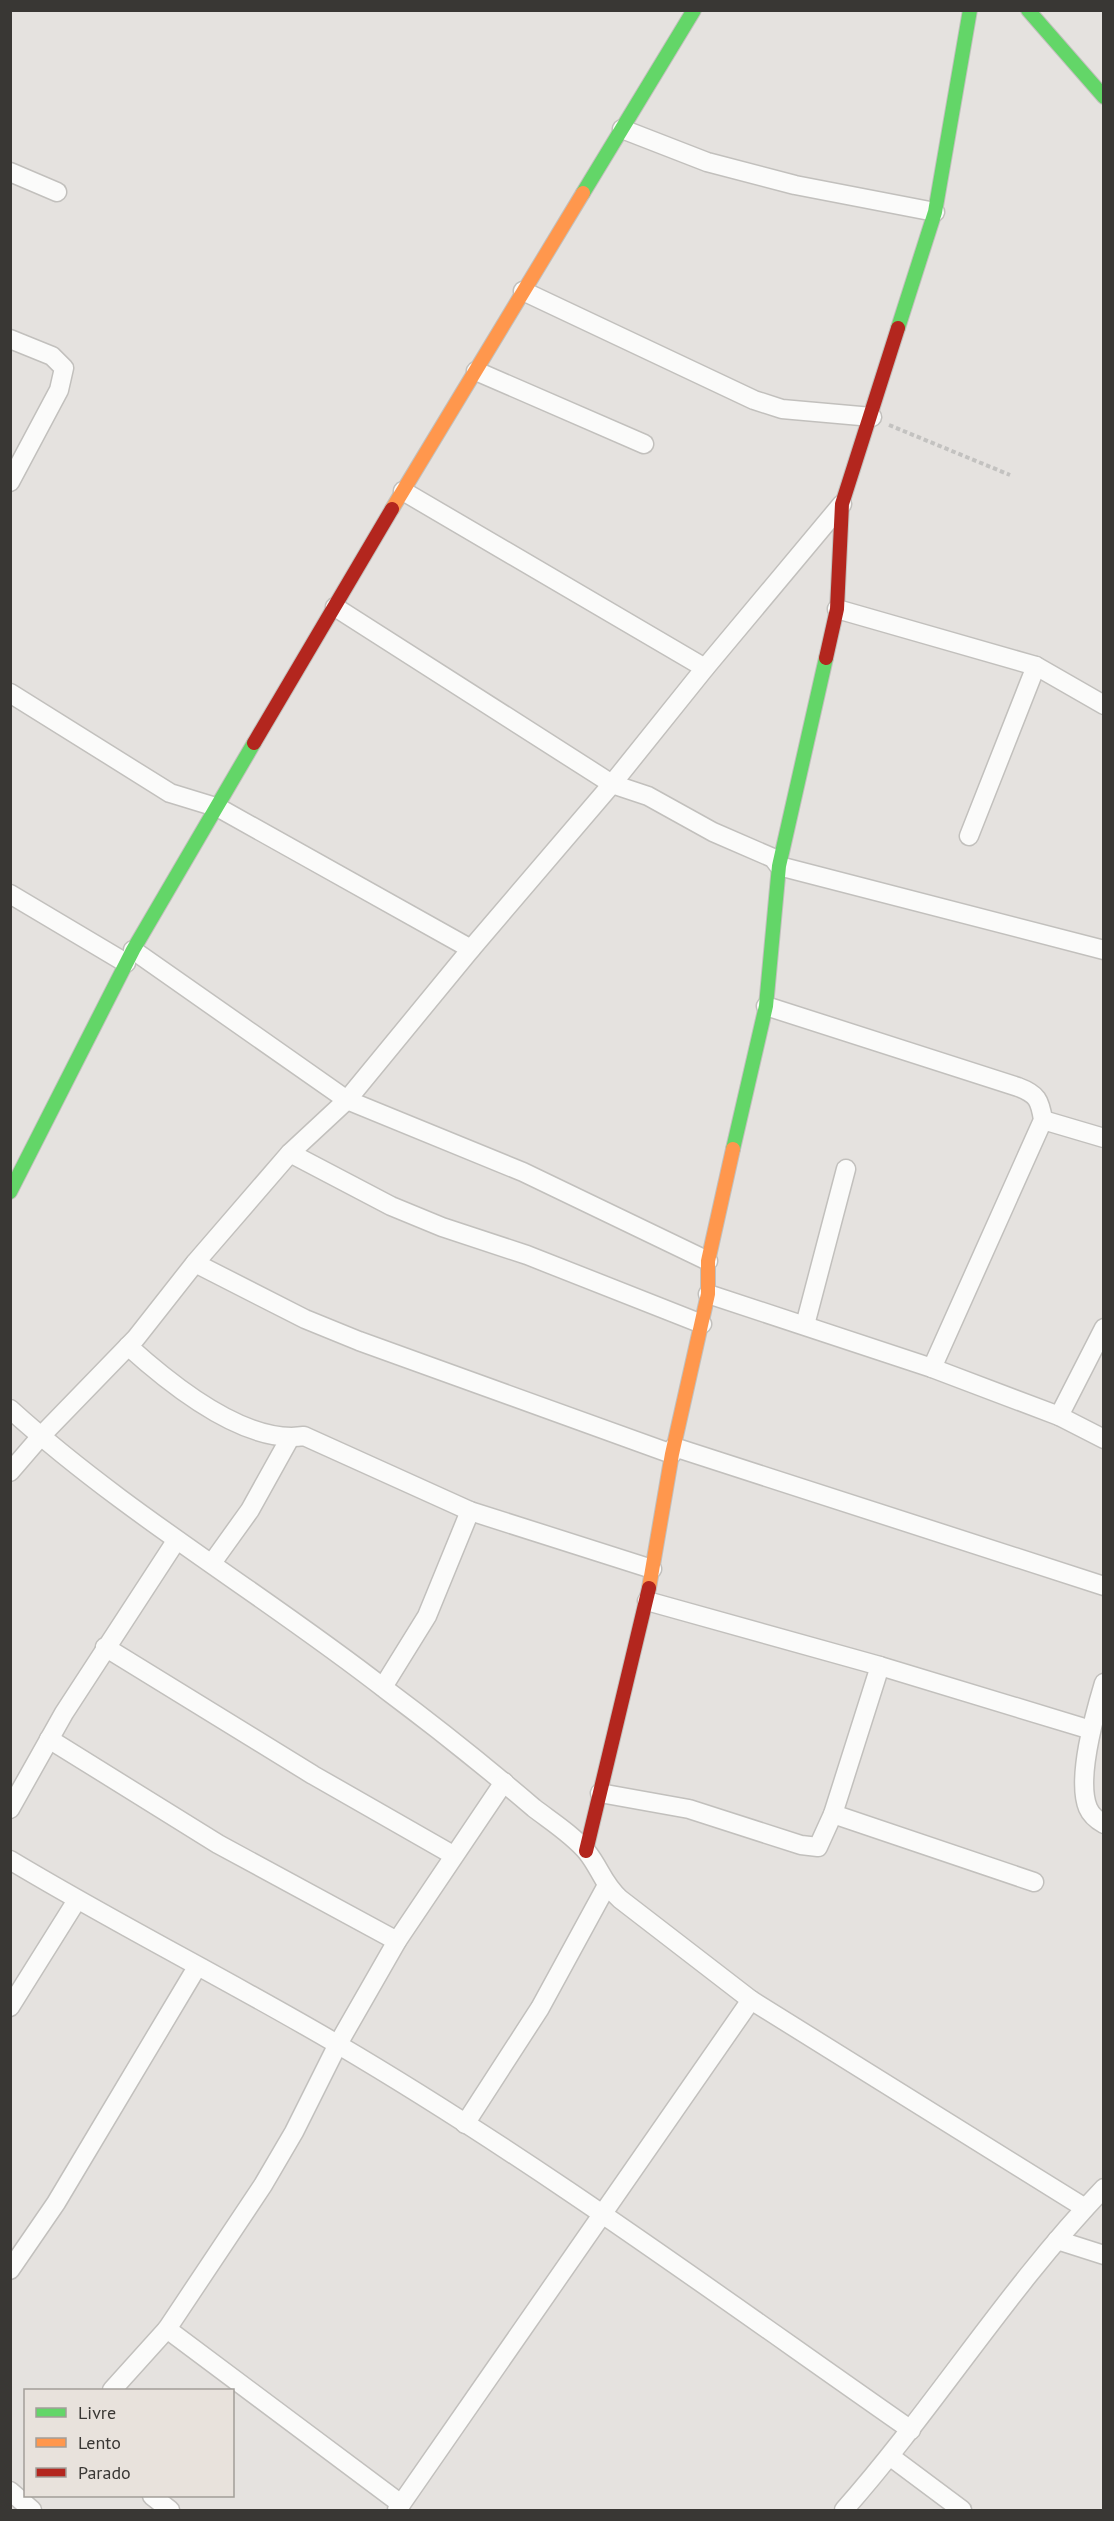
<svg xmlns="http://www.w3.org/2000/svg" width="1114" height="2521" font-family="'PT Sans',sans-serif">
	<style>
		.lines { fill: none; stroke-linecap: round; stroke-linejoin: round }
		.street-casing { stroke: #c2c0bd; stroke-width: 21 }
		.fast-casing { stroke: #c2c0bd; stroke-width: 16 }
		.slow-casing { stroke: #c2c0bd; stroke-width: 16 }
		.jam-casing { stroke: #c2c0bd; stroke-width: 16 }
		.path { stroke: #c3c2c0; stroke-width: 4; stroke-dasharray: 4.5 3; stroke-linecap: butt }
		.street { stroke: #fbfbfa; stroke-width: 18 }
		.fast { stroke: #63d668; stroke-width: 14 }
		.slow { stroke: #ff974d; stroke-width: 14 }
		.jam { stroke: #b3261e; stroke-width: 14 }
	</style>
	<rect width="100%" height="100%" fill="#e5e2df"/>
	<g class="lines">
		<defs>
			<g id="street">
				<polyline points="622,129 707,162 795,185 935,212"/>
				<polyline points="10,172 57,192"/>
				<polyline points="523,291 754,400 782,409 872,417"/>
				<polyline points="10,339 52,356 64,368 59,390 10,482"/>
				<polyline points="476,371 644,444"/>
				<polyline points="403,491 705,668"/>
				<polyline points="335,607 612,784 648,796 713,832 773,858 779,866 1104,950"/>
				<polyline points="837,609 1036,666 1104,705"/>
				<polyline points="10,693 170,793 219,808 471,949"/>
				<polyline points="969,836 1036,666"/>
				<polyline points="10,894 126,963"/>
				<polyline points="133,950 347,1100 523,1172 708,1261"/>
				<path d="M766 1006 1018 1087C1037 1094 1040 1100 1043 1120L932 1368"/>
				<polyline points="1043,1120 1104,1138"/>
				<polyline points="290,1153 391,1206 442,1227 527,1255 702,1324"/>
				<polyline points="195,1263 305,1319 359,1341 672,1454"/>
				<polyline points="708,1294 932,1368 1059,1416 1104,1439"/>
				<polyline points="805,1325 846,1169"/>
				<path d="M128 1346C170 1384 245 1445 304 1436L470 1511 652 1569"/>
				<path d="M10 1409C126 1514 262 1593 385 1689 436 1727 486 1767 534 1808 551 1821 573 1835 587 1852 600 1868 603 1884 620 1899L751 2000 1085 2208"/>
				<polyline points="1059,1416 1104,1328"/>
				<polyline points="674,1447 1104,1586"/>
				<polyline points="10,1472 41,1436 136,1338 195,1263 290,1153 347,1100 471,949 612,784 705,668 842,504"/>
				<polyline points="212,1563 250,1510 290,1438"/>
				<polyline points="647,1601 880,1666 1091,1730"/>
				<polyline points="105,1647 313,1775 453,1855"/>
				<path d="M1104 1683C1095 1713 1076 1779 1088 1808 1091 1815 1097 1820 1104 1824"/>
				<polyline points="383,1687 427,1616 470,1511"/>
				<polyline points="49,1739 218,1844 397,1941"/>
				<polyline points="600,1793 689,1809 801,1845 818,1847 833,1814 880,1666"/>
				<polyline points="10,1809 64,1713 176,1541"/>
				<polyline points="833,1814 1034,1882"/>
				<path d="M10 1860C118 1925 230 1981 337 2044 536 2161 723 2299 911 2430"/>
				<polyline points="10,2007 77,1900"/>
				<polyline points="465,2124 540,2008 606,1887"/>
				<polyline points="1057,2240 1104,2255"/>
				<polyline points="10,2270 56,2203 197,1967"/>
				<polyline points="167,2329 401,2504"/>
				<polyline points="112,2390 167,2329 263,2185 294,2132 338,2044 397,1941 504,1782"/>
				<polyline points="891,2457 962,2510"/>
				<polyline points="10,2491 32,2510"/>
				<polyline points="152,2496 170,2510"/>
				<polyline points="397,2510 751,2000"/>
				<path d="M844 2510C935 2407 1008 2288 1104 2188"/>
			</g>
			<g id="fast">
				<polyline points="1028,10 1104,97"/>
				<polyline points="583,193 694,10"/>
				<polyline points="898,328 935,212 970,10"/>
				<polyline points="733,1149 766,1006 779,866 826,658"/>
				<polyline points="10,1192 133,950 254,743"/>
			</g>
			<g id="slow">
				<polyline points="392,509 583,193"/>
				<polyline points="649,1588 672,1454 708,1294 708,1261 733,1149"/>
			</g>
			<g id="jam">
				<polyline points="826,658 837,609 842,504 898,328"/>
				<polyline points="254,743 392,509"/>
				<polyline points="586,1851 649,1588"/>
			</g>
		</defs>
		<use href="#street" class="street-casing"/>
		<use href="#fast" class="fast-casing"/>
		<use href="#slow" class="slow-casing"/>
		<use href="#jam" class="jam-casing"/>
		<polyline class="path" points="889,425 1010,475"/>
		<use href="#street" class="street"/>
		<use href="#fast" class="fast"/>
		<use href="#slow" class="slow"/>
		<use href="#jam" class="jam"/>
	</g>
	<rect width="1114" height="2521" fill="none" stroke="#393734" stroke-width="24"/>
	<rect x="24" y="2389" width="210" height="108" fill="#e8e2dc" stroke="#a29e99" stroke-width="1.5"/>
	<rect x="36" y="2408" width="30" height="9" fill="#63d668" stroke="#a29e99" stroke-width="1.5"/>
	<text x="78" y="2419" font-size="18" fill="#393734">Livre</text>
	<rect x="36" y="2438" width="30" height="9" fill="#ff974d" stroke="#a29e99" stroke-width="1.5"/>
	<text x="78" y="2449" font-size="18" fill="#393734">Lento</text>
	<rect x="36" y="2468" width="30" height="9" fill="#b3261e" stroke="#a29e99" stroke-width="1.5"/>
	<text x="78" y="2479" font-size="18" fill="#393734">Parado</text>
</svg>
